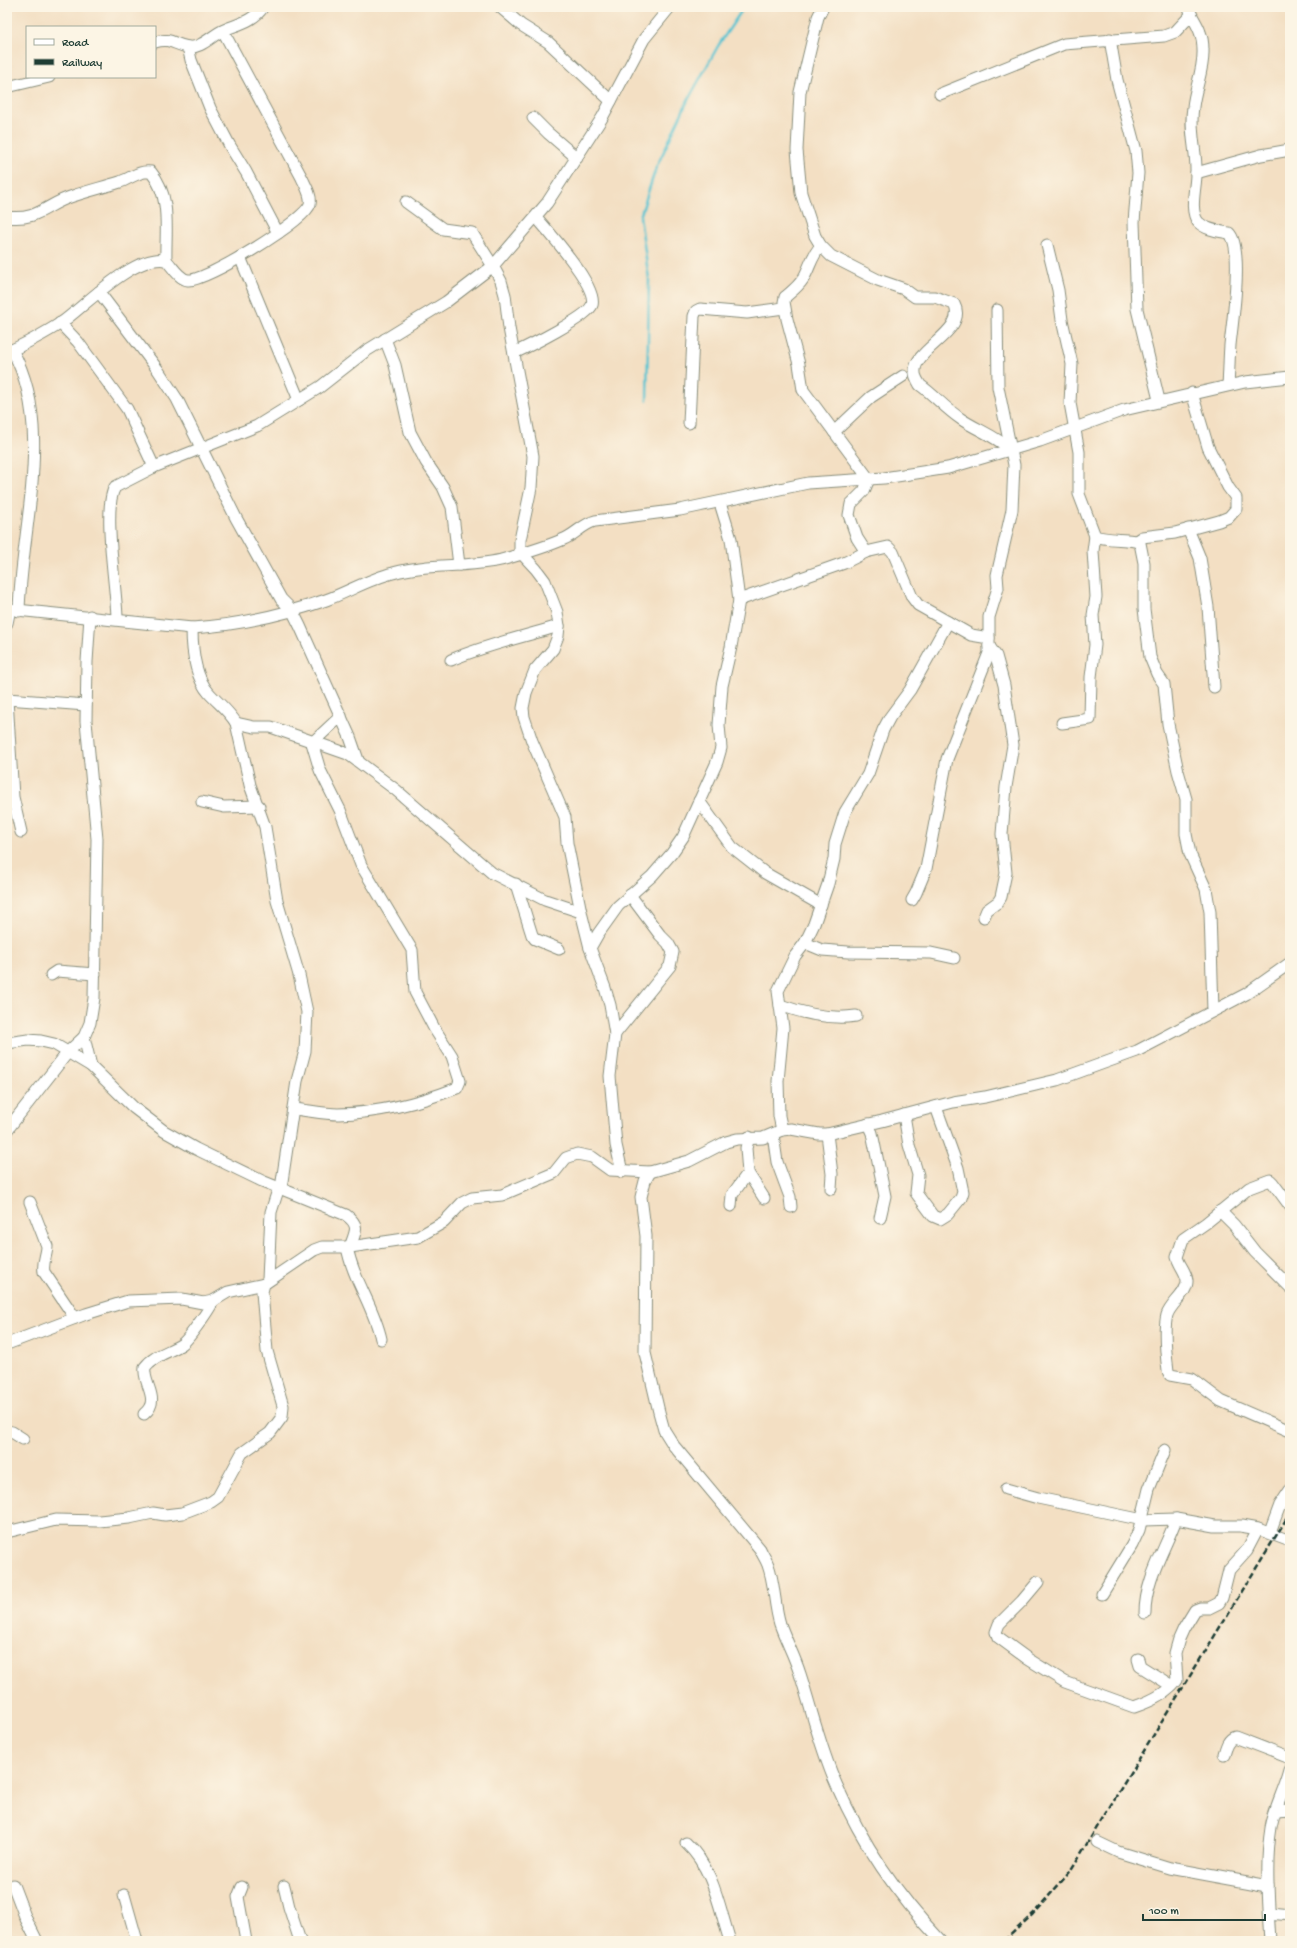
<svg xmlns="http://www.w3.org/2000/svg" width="1297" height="1948" font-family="'Gochi Hand',sans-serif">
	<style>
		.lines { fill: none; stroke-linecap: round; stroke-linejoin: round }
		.stream { stroke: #58c4d2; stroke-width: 2.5 }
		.minor-casing { stroke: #898e7c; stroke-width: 13 }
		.minor { stroke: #fff; stroke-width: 11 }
		.rail { stroke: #1f3d34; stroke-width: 2.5; stroke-dasharray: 6 3; stroke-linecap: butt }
	</style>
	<rect width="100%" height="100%" fill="#fcf5e5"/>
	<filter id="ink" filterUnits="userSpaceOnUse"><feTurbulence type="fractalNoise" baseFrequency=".025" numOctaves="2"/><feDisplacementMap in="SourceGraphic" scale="8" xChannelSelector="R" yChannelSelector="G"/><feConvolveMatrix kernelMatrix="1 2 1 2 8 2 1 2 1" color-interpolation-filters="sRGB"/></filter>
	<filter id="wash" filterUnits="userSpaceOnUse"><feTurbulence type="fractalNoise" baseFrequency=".012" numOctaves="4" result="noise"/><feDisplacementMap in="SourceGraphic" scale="16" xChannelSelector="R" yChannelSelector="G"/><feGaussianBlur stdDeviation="0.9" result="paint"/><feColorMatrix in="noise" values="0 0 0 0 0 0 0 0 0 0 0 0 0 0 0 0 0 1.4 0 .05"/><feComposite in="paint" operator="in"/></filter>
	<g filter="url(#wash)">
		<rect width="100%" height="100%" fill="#f3dfc3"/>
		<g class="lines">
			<polyline class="stream" points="647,400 649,279 640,217 656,168 688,100 718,46 744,7"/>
		</g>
	</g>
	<g filter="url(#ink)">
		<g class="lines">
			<defs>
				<g id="minor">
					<polyline points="500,7 521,25 548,42 611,101"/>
					<path d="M823 7 818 17 800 92 797 150 801 193 815 236 821 246 831 256 878 280 904 289 915 297H935L954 304C969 331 912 349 915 373 915 377 918 381 920 385 934 395 946 409 961 419 977 430 996 436 1011 450"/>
					<path d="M1189 7C1191 17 1197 23 1200 32 1202 37 1203 44 1203 50 1204 70 1195 87 1193 107 1189 132 1197 151 1196 174 1196 188 1189 210 1198 222 1206 230 1219 231 1229 233 1244 247 1232 325 1230 345 1229 359 1229 372 1228 385"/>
					<polyline points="1110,39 1117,80 1136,151 1138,173 1134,222 1137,309 1159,400"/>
					<path d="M155 42C171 37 174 45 188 47 201 49 212 35 224 30 238 24 254 21 263 7"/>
					<polyline points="188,47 191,60 210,108 230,146 246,172 278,233"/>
					<polyline points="7,87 49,77"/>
					<polyline points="940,94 1064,44 1164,36 1175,32 1191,15"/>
					<polyline points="533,118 548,133 577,158"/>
					<polyline points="1196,173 1261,155 1290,150"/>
					<polyline points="406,202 443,229 472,233 493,266 501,281 505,295 509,328 533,456 531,488 520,540 520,549 522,554 536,569 545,581 557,612 559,626 558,636 553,649 535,670 526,693 523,708 524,717 532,741 565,817 567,843 581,912 590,948 605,988 610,1005 615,1034 610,1076 616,1145 622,1172"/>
					<path d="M7 217C39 221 46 204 73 196 88 191 104 187 120 182 131 178 140 170 151 172 172 197 165 231 166 260"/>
					<path d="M1047 245 1058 290 1062 320 1072 364 1070 403 1079 452V494L1095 536C1108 541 1133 538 1140 543L1144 563V609L1150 657 1157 674 1164 684 1168 724 1178 771 1186 799V834L1190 854 1206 889 1210 912 1213 1011"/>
					<polyline points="240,257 299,400"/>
					<polyline points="99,292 158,370 177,399 236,518 281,599 292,610 300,626 350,737 358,760"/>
					<polyline points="60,323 78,342 127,409 154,467"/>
					<polyline points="385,339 395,365 410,432 426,462 443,487 452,507 459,565"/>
					<path d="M12 350C55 426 21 528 19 611"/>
					<path d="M7 352C22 346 47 332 61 323 86 305 134 254 166 260 172 266 179 279 188 280 205 282 305 221 310 204 312 196 305 185 302 178L223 31"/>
					<path d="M514 353C527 347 588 317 592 305 598 287 549 232 536 217"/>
					<polyline points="689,423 694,316 696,311 700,309 747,313 784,308"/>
					<polyline points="834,432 871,397 903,376"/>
					<polyline points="1188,529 1200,558 1208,607 1214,687"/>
					<polyline points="1136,541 1142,537 1175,533 1219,521 1229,517 1236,509 1236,498 1228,487 1208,447 1192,393"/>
					<polyline points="866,552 888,547 893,552 912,597 918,605 948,622"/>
					<path d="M739 600 844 563 866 552 857 538 849 515 851 504 864 491 869 479 803 390 799 364 787 319 784 302 785 297C792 291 798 287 803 279 810 268 811 256 821 246"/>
					<path d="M7 609 192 628C237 625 283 615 326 600 348 592 369 579 393 573 429 563 465 568 501 560 522 554 544 548 564 539 576 534 583 524 595 521L680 510 808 483 884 478 948 468 1040 441 1124 410 1245 382 1290 377"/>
					<path d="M117 619C117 591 102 508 115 487L154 467 257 426 320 387 366 351 446 302 493 266 547 203 602 118 644 39 670 7"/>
					<polyline points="7,623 10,609"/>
					<path d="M192 628C192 649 194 676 209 693 218 703 229 711 236 723L250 785 265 827 277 901 299 975 307 1012 305 1051 297 1081 281 1188"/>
					<path d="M451 660C485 645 523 637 559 626"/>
					<polyline points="7,699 13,797 21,832"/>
					<polyline points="7,699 86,705"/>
					<polyline points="236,723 254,727 271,727 348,754 396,790 492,873 545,900 581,912"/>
					<polyline points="1062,723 1090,719 1091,677 1095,645 1093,615 1096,597 1093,551 1095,536"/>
					<polyline points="312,743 341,716"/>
					<polyline points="699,801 732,847 765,873 821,905"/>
					<polyline points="202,802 224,807 259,806"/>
					<polyline points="516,884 532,935 535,939 559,949"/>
					<polyline points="912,900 916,893 926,869 947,759 989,653 989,617 998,588 997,575 1012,510 1014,465 998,387 997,310"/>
					<polyline points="984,917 987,910 998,902 1001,897 1006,873 1002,834 1006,787 1013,745 1004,685 996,656 989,646"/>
					<polyline points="805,943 822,950 848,952 931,953 954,958"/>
					<polyline points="590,948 598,934 618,906 652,876 672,853 683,837 717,762 721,748 719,725 722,686 731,647 739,600 731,539 720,503"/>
					<polyline points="51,975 57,971 95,974"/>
					<path d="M780 1005C805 1014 830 1020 856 1016"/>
					<polyline points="615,1034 670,966 673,952 668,943 660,935 630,895"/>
					<polyline points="84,1037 91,1066"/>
					<path d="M7 1043 28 1040 41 1041 54 1044 91 1066 134 1108 164 1131 196 1149 262 1181 346 1215C361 1226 355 1232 350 1247"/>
					<path d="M293 1109C307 1110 323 1114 338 1114 379 1113 419 1103 457 1088L460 1081 452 1056 434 1028 415 992 412 950 361 865 340 810 320 770 312 743"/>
					<polyline points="904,1115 909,1145 918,1175 916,1193 933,1216 940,1219 948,1214 961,1198 963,1192 958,1168 936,1107"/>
					<polyline points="868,1124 872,1133 885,1196 880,1218"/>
					<polyline points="7,1130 68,1052 84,1037 90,1023 94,998 97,839 86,721 87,662 90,616"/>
					<polyline points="782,1130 779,1116 778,1081 783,1028 778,991 795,956 805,943 814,924 828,884 834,859 835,844 845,812 868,774 883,730 890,717 910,690 948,622 971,635 989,638"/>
					<polyline points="827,1134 832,1174 831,1189"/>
					<polyline points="773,1135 777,1162 790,1197 791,1207"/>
					<path d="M650 1172 645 1181 641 1197 646 1236 645 1353 659 1412 664 1430 674 1446 760 1549C762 1554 766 1559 768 1565 775 1584 774 1605 780 1624 786 1641 795 1657 800 1674 812 1711 821 1751 837 1786 862 1843 898 1896 941 1941"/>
					<polyline points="748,1173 764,1198"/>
					<path d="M30 1202 47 1246C47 1255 42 1262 44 1272L75 1318"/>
					<polyline points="731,1206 732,1195 748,1173 746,1148 749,1137"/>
					<path d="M1290 1206 1273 1183 1270 1180 1249 1188 1206 1223 1183 1239 1177 1257C1179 1265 1186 1272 1187 1280 1188 1293 1171 1303 1167 1315 1163 1330 1166 1355 1168 1371L1170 1375 1192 1379 1221 1401 1290 1431"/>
					<polyline points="1220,1211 1234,1225 1255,1252 1290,1287"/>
					<path d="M347 1247C353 1280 374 1306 381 1339"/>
					<polyline points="268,1280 271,1212 279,1187"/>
					<polyline points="7,1344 86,1314 128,1301 182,1299 203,1303 213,1301 228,1292 264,1284"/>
					<path d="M144 1414C162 1399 142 1384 145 1367 154 1355 170 1352 182 1344 188 1340 211 1307 213 1301"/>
					<polyline points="7,1431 12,1432 23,1439"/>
					<polyline points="1006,1489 1038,1498 1143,1520 1176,1519 1215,1526 1241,1526 1258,1529 1290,1541"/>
					<polyline points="7,1532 56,1520 99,1521 129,1518 153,1513 165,1515 182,1513 211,1502 218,1497 242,1453 270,1433 282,1417 283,1406 267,1351 262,1292 264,1284 314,1250 322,1247 350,1247 418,1237 444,1222 462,1203 472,1198 502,1195 554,1173 566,1158 577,1154 592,1157 610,1170 650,1172 689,1161 726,1142 737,1139 763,1138 782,1130 791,1129 819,1134 827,1134 882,1121 953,1102 985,1097 1057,1080 1137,1051 1246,994 1290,963"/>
					<polyline points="1270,1532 1280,1505 1290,1490"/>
					<path d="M1038 1582 1022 1601 999 1624 996 1632 998 1637 1028 1659 1065 1682 1134 1707C1149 1702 1168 1693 1177 1680L1175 1653 1179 1639 1184 1628 1195 1610 1200 1608H1209L1219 1603 1222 1598 1229 1570 1247 1550 1258 1529"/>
					<polyline points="1102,1594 1132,1545 1139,1530 1149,1489 1165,1450"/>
					<path d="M1145 1613C1145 1580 1165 1550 1176 1519"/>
					<polyline points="1138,1659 1140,1666 1172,1686"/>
					<path d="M1224 1754C1226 1747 1228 1739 1235 1737L1290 1758"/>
					<polyline points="1276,1810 1290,1809"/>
					<polyline points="1097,1842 1118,1852 1170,1868 1268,1886"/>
					<path d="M686 1843C714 1869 719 1907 730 1941"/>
					<polyline points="13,1885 26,1919 37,1941"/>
					<polyline points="284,1886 289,1907 300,1941"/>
					<polyline points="242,1887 238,1897 246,1941"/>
					<polyline points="124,1895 137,1941"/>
					<polyline points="1270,1913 1290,1915"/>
					<path d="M1271 1941C1269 1904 1265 1864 1271 1827 1274 1808 1285 1789 1290 1769"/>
				</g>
			</defs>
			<use href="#minor" class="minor-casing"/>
			<use href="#minor" class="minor"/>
			<polyline class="rail" points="1004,1941 1033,1914 1069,1873 1290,1513"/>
		</g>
	</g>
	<rect width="1297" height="1948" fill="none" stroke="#fcf5e5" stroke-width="24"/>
	<rect x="26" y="26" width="130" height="52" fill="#fcf5e5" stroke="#a4ab9e"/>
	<rect x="34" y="39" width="20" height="6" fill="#ffffff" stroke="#a4ab9e"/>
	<text x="62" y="46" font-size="12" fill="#1f3d34">Road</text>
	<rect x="34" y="59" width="20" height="6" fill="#1f3d34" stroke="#a4ab9e"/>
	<text x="62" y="66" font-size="12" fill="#1f3d34">Railway</text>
	<path d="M1143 1914v6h122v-6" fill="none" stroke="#1f3d34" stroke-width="2"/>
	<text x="1149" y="1914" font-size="12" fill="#1f3d34" stroke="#fcf5e5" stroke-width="3" paint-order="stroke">100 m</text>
</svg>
